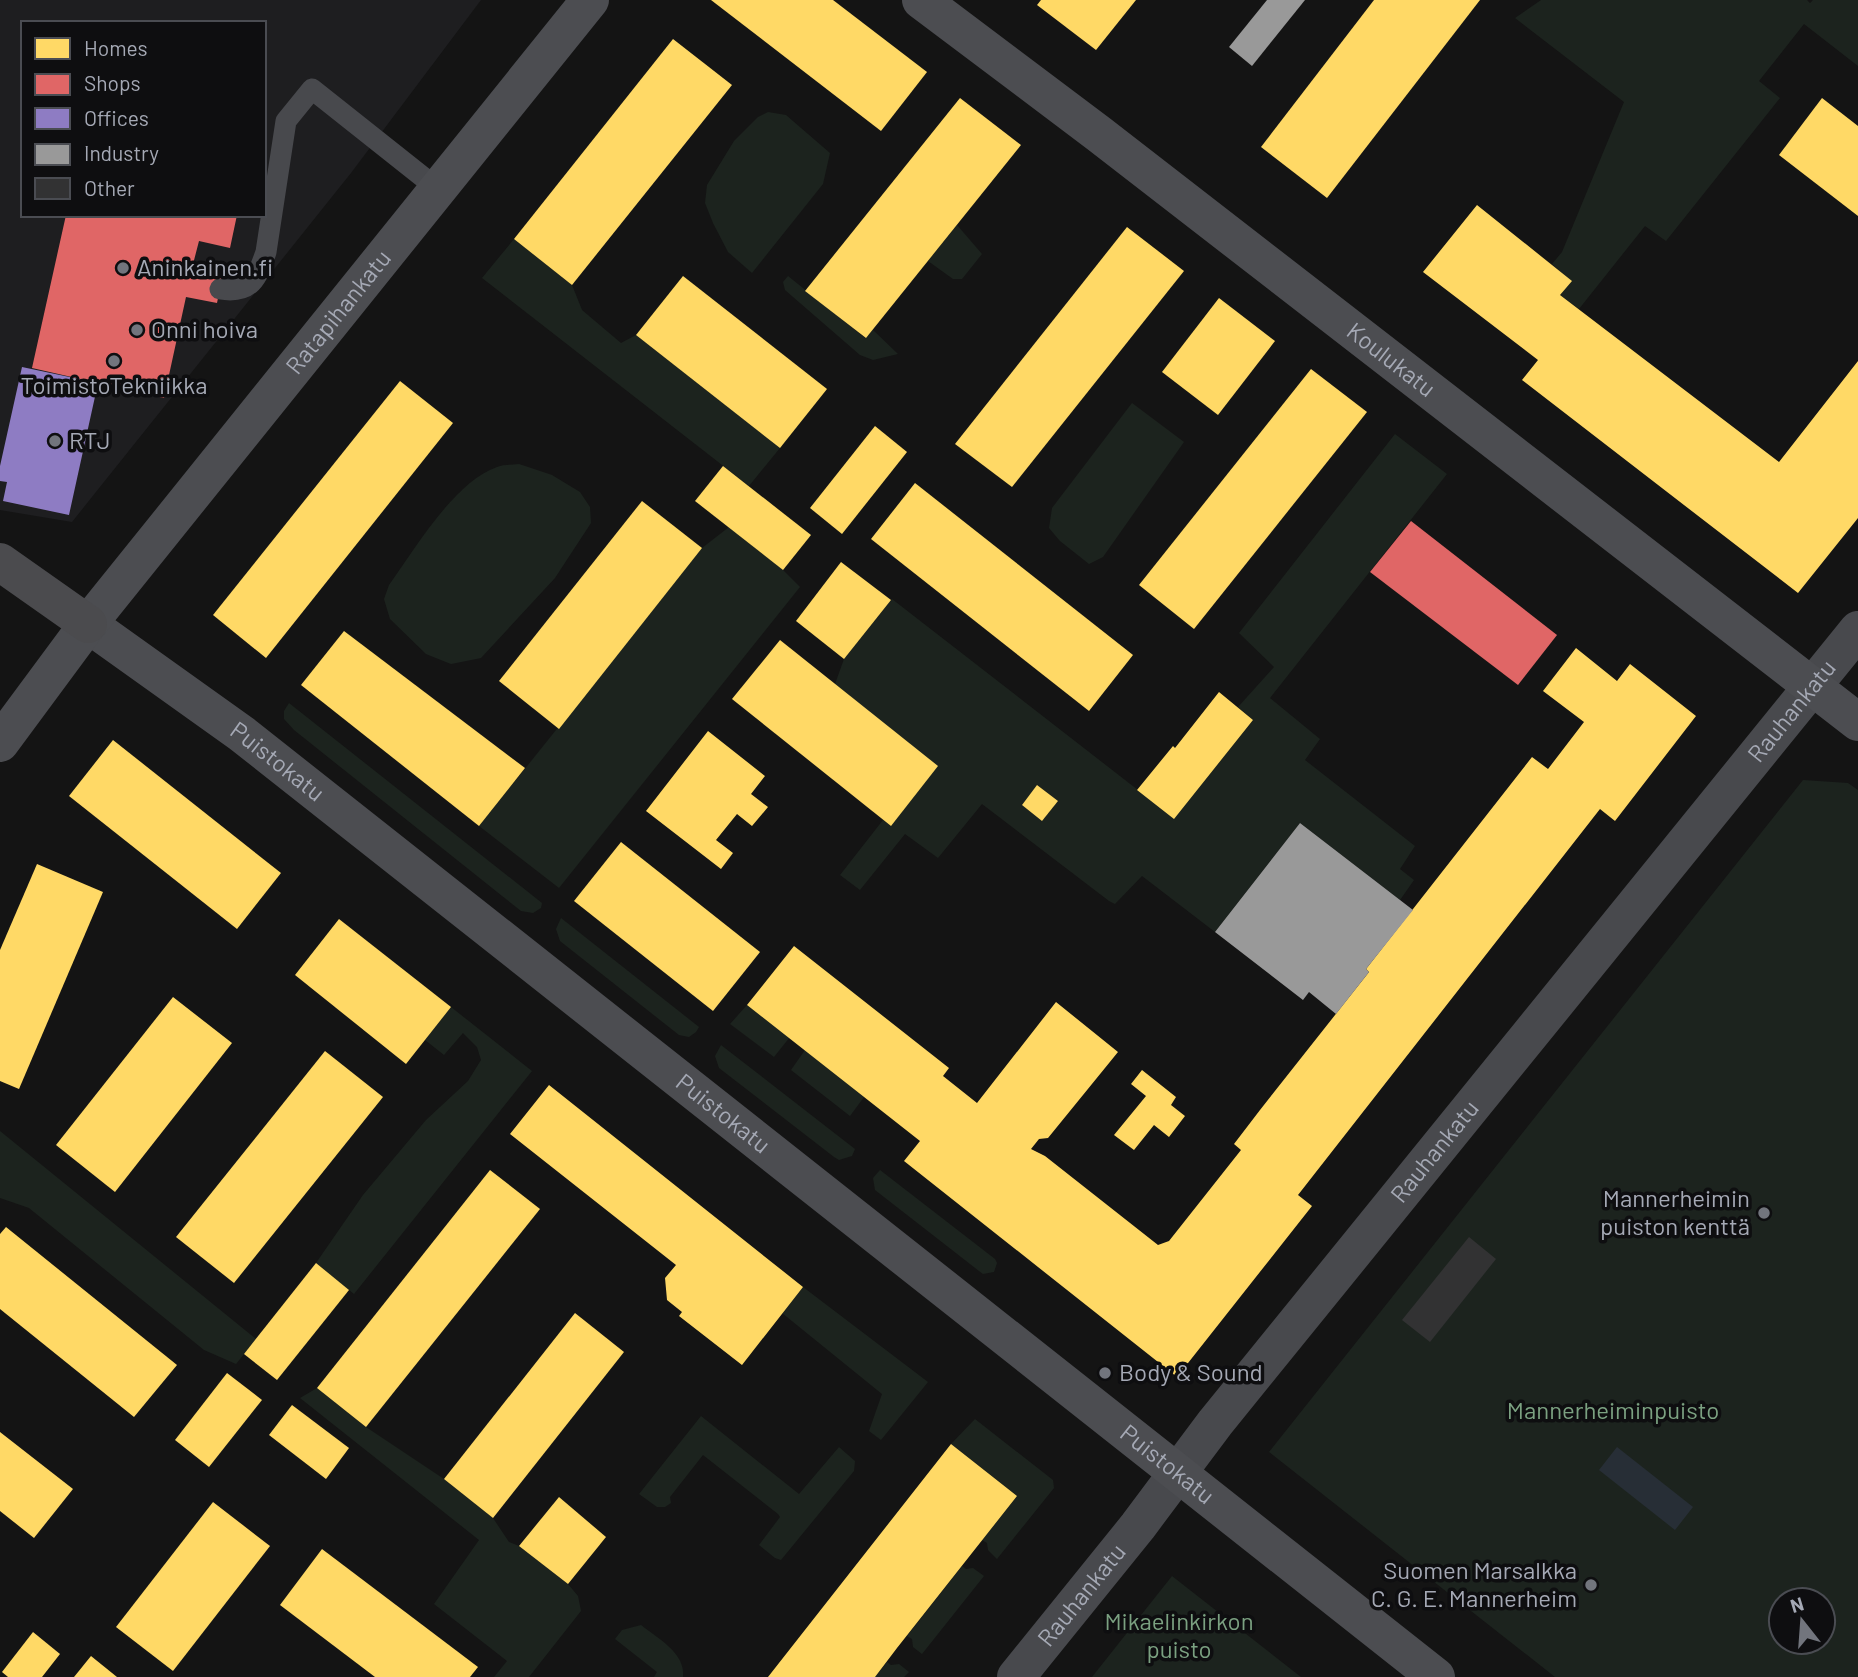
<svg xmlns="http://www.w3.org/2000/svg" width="1858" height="1677" font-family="Barlow,sans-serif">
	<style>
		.built { fill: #1e1e20; fill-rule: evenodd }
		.green { fill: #1c231e; fill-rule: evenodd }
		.water { fill: #272e36 }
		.homes { fill: #ffd966 }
		.shops { fill: #e06666 }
		.offices { fill: #8e7cc3 }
		.industry { fill: #999 }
		.building { fill: #323233 }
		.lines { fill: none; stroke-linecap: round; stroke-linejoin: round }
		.lane { stroke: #48494d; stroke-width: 21 }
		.street { stroke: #48494d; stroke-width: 38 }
		.secondary { stroke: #4c4d51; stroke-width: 38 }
		.highway { stroke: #4b4b4e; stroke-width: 38 }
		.poi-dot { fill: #72757d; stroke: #0e0e10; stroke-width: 2.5 }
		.labels { text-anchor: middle; stroke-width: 7; stroke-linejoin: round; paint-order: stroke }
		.poi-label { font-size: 24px; fill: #a5a9b5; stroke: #0e0e10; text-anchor: start }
		.street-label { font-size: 24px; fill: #a5a9b5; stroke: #0e0e10 }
		.park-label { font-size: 24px; fill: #7ba181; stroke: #0e0e10 }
	</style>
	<rect width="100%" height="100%" fill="#141414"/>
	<path class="built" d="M0 0H481L351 173 72 522 0 510ZM23 23H264V215H23Z"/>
	<g class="green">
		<polygon points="1541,0 1807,0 1810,3 1813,0 1858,0 1858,66 1804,24 1759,81 1780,98 1666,241 1645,226 1579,309 1560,295 1571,281 1552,264 1562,252 1624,102 1515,18"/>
		<polygon points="768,112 786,115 830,153 823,184 752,273 728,252 713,223 705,203 707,185 734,141 758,117"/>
		<polygon points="957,225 982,254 962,279 953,279 928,261"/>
		<polygon points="514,239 572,285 582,310 621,343 636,335 780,448 749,486 482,278"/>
		<polygon points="788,276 865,338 873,330 898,354 873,360 860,355 785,290 783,282"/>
		<polygon points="1132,403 1184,442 1103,557 1089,564 1060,541 1049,528 1052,508"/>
		<path d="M1395 434 1447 474 1270 698 1320 739 1305 760 1415 846 1400 869 1414 880 1400 900 1300 823 1215 932 1142 876 1115 904 1109 901 982 804 938 858 905 834 860 890 840 875 883 820 891 826 835 684 844 659 892 599 1174 818 1253 720 1238 707 1274 667 1239 633ZM1037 785 1058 801 1042 821 1022 805Z"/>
		<path d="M519 464 552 475 580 492 590 507 591 523 555 578 481 658 451 664 426 654 390 619 384 599 389 585C415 549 454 482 497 467 504 464 512 465 519 464Z"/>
		<polygon points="729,527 783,570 800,587 559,888 479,826 702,548"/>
		<polygon points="289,703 542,903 541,908 533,913 521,911 294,730 284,719 284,711"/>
		<path d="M1803 780 1848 783 1858 790V1677H1555L1269 1452ZM1781 1600H1823V1642H1781Z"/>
		<polygon points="561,918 699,1027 696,1032 689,1037 679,1035 560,941 556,929"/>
		<polygon points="747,1005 790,1037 774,1057 730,1024"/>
		<polygon points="451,1007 532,1071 354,1294 316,1263 363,1195 426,1120 468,1081 481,1060 477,1047 463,1033 444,1055 425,1040"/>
		<polygon points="721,1045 855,1149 852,1156 839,1160 834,1157 719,1068 715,1056"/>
		<polygon points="805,1050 864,1097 850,1116 791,1070"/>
		<polygon points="0,1131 256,1339 236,1364 204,1350 29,1208 0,1198"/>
		<polygon points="880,1170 995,1259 997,1263 994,1272 983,1274 979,1271 875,1190 873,1178"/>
		<polygon points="803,1287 928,1382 881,1440 869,1431 882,1394 782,1313"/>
		<polygon points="317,1388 366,1427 444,1479 493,1518 509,1542 519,1546 568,1584 578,1596 581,1611 529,1677 494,1677 507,1661 434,1604 479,1540 300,1398"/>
		<polygon points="701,1416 799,1494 839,1447 855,1461 854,1471 781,1560 775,1558 759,1545 780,1517 778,1514 703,1455 670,1497 671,1503 665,1507 657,1507 639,1494"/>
		<polygon points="975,1419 1053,1480 1054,1488 997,1559 988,1550 987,1543 982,1540 1017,1496 951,1444"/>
		<polygon points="962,1566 966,1569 973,1568 984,1576 922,1654 913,1647 912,1639 907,1636"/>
		<polygon points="1172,1576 1301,1677 1092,1677"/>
		<path d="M641 1625C657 1638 686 1653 683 1677H654L657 1672 615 1639 622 1630Z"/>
		<polygon points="887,1662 891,1665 899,1664 909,1672 904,1677 875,1677"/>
	</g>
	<polygon class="water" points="1617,1447 1693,1507 1675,1530 1599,1470"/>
	<g class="homes">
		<polygon points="711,0 833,0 927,72 881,131"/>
		<polygon points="1041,0 1136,0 1096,50 1037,5"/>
		<polygon points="1374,0 1480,0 1327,198 1261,147"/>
		<polygon points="673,39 732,85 572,285 514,239"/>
		<polygon points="960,98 1021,145 866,338 805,291"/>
		<polygon points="1822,98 1858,126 1858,216 1779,155"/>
		<polygon points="1477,205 1572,281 1560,295 1779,462 1858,361 1858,518 1798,593 1522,380 1538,360 1423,272"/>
		<polygon points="1127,227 1184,271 1012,487 955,444"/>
		<polygon points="683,276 827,389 780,448 636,335"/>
		<polygon points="1219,298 1275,341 1218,415 1162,372"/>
		<polygon points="1311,369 1367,412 1194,629 1139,585"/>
		<polygon points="400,381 453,423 266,658 213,615"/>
		<polygon points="875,426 907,452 842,534 810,508"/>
		<polygon points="723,466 811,535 783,570 695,501"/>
		<polygon points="915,483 1133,655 1089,711 871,539"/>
		<polygon points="642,501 702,548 559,729 499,681"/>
		<polygon points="841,562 891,600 844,659 796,621"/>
		<polygon points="344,631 525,768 479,826 301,685"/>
		<polygon points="780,640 938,766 891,826 732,699"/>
		<polygon points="1576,648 1617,681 1630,664 1696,716 1615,821 1600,809 1298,1195 1312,1206 1177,1377 904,1161 920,1141 747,1005 794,946 949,1068 943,1076 977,1103 1056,1002 1118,1052 1048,1138 1039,1139 1031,1149 1045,1156 1158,1245 1169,1241 1241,1150 1234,1144 1260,1110 1369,972 1366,969 1532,757 1548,769 1584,722 1543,691"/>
		<polygon points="1219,692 1253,720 1174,819 1137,790 1173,746 1175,748"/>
		<polygon points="708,731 765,776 751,794 768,807 752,826 737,814 716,840 733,853 721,869 646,811"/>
		<polygon points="113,740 281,873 237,929 69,796"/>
		<polygon points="1037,785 1058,801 1042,821 1022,805"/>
		<polygon points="621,842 760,952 713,1011 574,901"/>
		<polygon points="37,864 103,892 19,1089 0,1081 0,950"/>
		<polygon points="339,919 451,1007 406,1064 295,975"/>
		<polygon points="173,997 232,1043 115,1192 56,1145"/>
		<polygon points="325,1051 383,1097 234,1283 176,1237"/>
		<polygon points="1142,1070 1176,1097 1171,1105 1185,1116 1169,1137 1154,1125 1134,1150 1114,1135 1146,1096 1131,1084"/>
		<polygon points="549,1085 803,1287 742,1365 679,1316 682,1312 667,1300 665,1278 676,1265 510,1134"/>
		<polygon points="490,1170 540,1209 366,1427 317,1388"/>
		<polygon points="6,1227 177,1365 134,1417 0,1309 0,1234"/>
		<polygon points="316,1263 349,1290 277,1380 244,1354"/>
		<polygon points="575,1313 624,1352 493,1518 444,1479"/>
		<polygon points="227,1373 262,1400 209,1467 175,1440"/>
		<polygon points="292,1405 349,1448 326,1479 269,1435"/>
		<polygon points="0,1432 73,1489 34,1538 0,1511"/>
		<polygon points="951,1444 1017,1496 897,1648 875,1677 768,1677"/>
		<polygon points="559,1497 606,1537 568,1584 519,1546"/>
		<polygon points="213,1502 270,1546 173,1671 116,1627"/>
		<polygon points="322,1549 478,1667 470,1677 375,1677 280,1605"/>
		<polygon points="33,1632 60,1654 42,1677 8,1677 2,1672"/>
		<polygon points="91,1656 117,1677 74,1677"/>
	</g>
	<g class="shops">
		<polygon points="66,215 237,215 230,248 199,241 192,268 223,274 217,303 186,297 164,398 32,368"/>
		<polygon points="1411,521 1557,635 1518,685 1370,572"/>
	</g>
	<polygon class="offices" points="22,367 98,383 69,515 3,501 7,482 0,481 0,466"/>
	<g class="industry">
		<polygon points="1267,0 1305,0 1252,66 1229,47"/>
		<polygon points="1300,823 1413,910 1366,969 1369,972 1336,1014 1309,992 1303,1000 1215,932"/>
	</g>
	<polygon class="building" points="1469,1237 1496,1259 1430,1342 1402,1320"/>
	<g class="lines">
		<path class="lane" d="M220 289C251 294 257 279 266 252L286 121 312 89 438 189"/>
		<path class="street" id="s1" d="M1016 1677 1138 1526 1215 1423 1858 630"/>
		<g class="secondary">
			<path id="s2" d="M921 0 1099 134 1858 722"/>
			<path id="s3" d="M88 624 242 734 1436 1677"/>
			<path id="s4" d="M0 743 88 624 590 0"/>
		</g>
		<polyline class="highway" points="0,562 88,624"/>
	</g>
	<g class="poi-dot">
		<circle cx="123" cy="268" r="7"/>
		<circle cx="137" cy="330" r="7"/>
		<circle cx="114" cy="361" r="7"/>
		<circle cx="55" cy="441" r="7"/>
		<circle cx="1764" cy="1213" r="7"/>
		<circle cx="1105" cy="1373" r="7"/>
		<circle cx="1591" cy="1585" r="7"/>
	</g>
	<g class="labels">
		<g class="poi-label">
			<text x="137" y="276">Aninkainen.fi</text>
			<text x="151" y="338">Onni hoiva</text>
			<text x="114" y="394" text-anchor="middle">ToimistoTekniikka</text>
			<text x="69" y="449">RTJ</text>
			<text x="1750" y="1207" text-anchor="end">Mannerheimin<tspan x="1750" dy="28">puiston kenttä</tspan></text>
			<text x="1119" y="1381">Body &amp; Sound</text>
			<text x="1577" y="1579" text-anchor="end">Suomen Marsalkka<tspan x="1577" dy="28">C. G. E. Mannerheim</tspan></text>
		</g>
		<g class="street-label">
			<text dy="8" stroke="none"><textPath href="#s4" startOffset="548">Ratapihankatu</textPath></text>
			<text dy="8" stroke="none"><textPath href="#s2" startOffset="592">Koulukatu</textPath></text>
			<text dy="8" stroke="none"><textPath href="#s1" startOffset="1239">Rauhankatu</textPath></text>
			<text dy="8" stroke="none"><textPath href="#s3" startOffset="234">Puistokatu</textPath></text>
			<text dy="8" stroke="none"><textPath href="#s3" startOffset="802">Puistokatu</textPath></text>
			<text dy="8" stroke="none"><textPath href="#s1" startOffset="672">Rauhankatu</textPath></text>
			<text dy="8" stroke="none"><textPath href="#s3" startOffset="1368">Puistokatu</textPath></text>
			<text dy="8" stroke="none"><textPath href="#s1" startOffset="105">Rauhankatu</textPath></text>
		</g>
		<g class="park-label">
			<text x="1613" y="1419">Mannerheiminpuisto</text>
			<text x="1179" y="1630">Mikaelinkirkon<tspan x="1179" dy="28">puisto</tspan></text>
		</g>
	</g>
	<rect x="21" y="21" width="245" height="196" fill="#0e0e10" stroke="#4a4c52" stroke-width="2"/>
	<rect x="35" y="38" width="35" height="21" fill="#ffd966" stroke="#4a4c52" stroke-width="2"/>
	<text x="84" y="56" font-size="21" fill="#a5a9b5">Homes</text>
	<rect x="35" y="74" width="35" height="21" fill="#e06666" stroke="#4a4c52" stroke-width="2"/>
	<text x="84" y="91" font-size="21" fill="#a5a9b5">Shops</text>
	<rect x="35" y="108" width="35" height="21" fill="#8e7cc3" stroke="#4a4c52" stroke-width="2"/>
	<text x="84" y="126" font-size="21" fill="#a5a9b5">Offices</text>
	<rect x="35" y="144" width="35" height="21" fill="#999999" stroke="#4a4c52" stroke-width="2"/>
	<text x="84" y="161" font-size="21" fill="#a5a9b5">Industry</text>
	<rect x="35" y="178" width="35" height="21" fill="#323233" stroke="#4a4c52" stroke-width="2"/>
	<text x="84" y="196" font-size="21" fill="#a5a9b5">Other</text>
	<g transform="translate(1802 1621) rotate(343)"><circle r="33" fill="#0e0e10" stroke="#4a4c52" stroke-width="2"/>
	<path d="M0-5L12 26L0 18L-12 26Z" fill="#72757d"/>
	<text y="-10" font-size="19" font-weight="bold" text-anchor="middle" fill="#a5a9b5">N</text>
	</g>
</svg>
